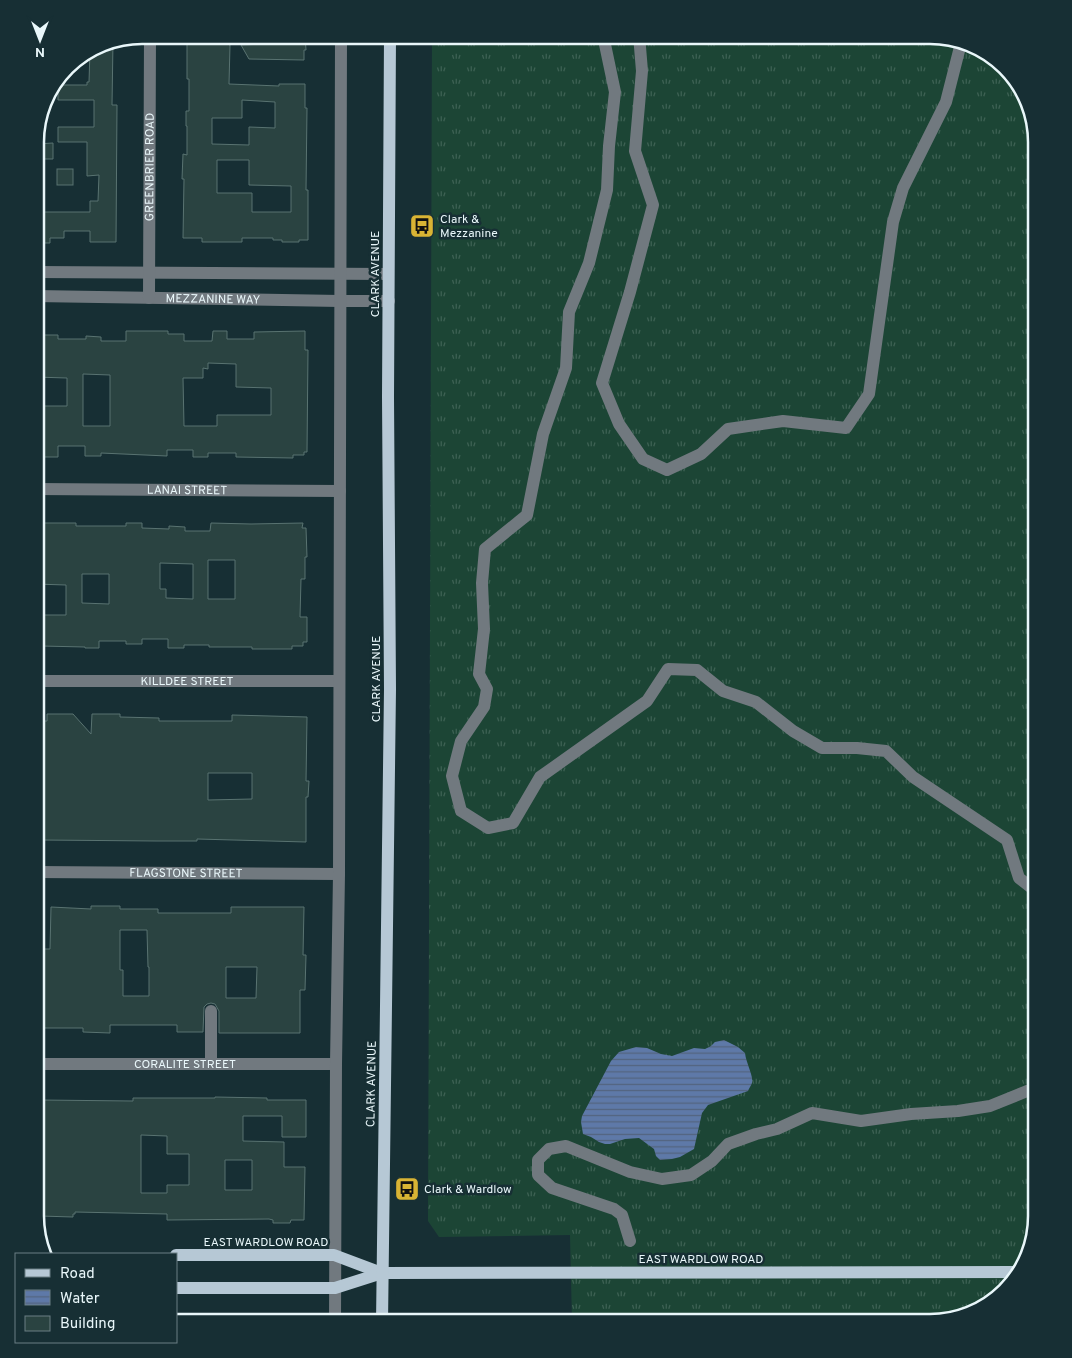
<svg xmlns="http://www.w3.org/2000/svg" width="1072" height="1358" font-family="Overpass,sans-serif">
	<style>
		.grass { fill: url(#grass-tufts) }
		.water { fill: url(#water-rules) }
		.building { fill: #2a4341; stroke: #597371; fill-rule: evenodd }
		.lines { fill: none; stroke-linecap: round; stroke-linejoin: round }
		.minor { stroke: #71797f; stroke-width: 12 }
		.major { stroke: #b6c8d5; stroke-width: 12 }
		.labels { text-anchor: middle; stroke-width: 5; stroke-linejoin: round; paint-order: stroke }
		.street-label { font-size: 12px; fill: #e9f7fa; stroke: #172f34 }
		.poi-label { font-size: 12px; fill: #e9f7fa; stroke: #172f34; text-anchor: start }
		.rim { fill: none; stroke: #e9f7fa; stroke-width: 2.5 }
	</style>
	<defs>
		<pattern id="grass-tufts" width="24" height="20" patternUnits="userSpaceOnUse" patternTransform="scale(1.25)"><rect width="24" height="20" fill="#1c4535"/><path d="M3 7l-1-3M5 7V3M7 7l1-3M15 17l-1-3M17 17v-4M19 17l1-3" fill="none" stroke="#3d6153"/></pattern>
		<pattern id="water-rules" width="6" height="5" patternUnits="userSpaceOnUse" patternTransform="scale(1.25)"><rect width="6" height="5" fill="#5e79a8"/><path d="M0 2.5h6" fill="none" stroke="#53647e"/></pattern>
	</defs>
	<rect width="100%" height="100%" fill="#172f34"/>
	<polygon class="grass" points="432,35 937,35 984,50 1019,83 1037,142 1037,1216 1023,1269 989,1305 930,1323 569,1323 572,1321 570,1235 439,1237 428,1221"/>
	<path class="water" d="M724 1040 738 1047 745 1053C746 1063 754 1077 752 1083 751 1086 749 1088 748 1091L708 1105 702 1113 694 1149 680 1157 672 1159 660 1160 656 1156 654 1149 639 1138 625 1139 610 1144H605L599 1142 591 1137 583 1134 581 1122 582 1116 611 1061 619 1052 636 1047 647 1048 661 1054 672 1056 694 1048 705 1049 711 1046 715 1042Z"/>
	<g class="building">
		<path d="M187 35H227V36H229V45H230L229 84 279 86V84H305V108H307L306 190H308V240H299V242H282V240H273V238H242V242H202V238H183L184 179H182L183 154 187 155V126H186V111H189V79H187ZM242 100 275 102V128L249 127V145L212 144V118H242ZM217 160H249V185L291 186V212H252V193H217Z"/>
		<polygon points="266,35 305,35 306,50 304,50 304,60 249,59 241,45 266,44"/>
		<polygon points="113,41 112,105 117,105 116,242 90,242 90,231 64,231 64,238 50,238 50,243 35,243 35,212 90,212 90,201 98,201 99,175 87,176 87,142 58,142 58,127 94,127 94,100 58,100 58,85 87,85 87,82 89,82 90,50 101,43"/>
		<polygon points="53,143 53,159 36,159 36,144"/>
		<rect x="57" y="169" width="16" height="16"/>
		<path d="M126 331H168V334H184V341H212L213 331H227V339H254V332L305 331V350H308L307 452H304V455H293V458L236 457V453H208V457H193V450H167V456L101 453V456H85V446H58V457H43L44 406H67V378L35 377V335H58V339H86V336L101 337V341H126ZM208 363 236 364V387L271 388V415H217V426H184L183 378H203V368L208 369ZM83 374 110 375V426H83Z"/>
		<path d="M42 523H76V526H126V523H142V528L169 529V526L185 527V531H210L211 523 251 524 303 523 302 528H306L307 557H305V579H301L300 617H307V642H303V646H292V649H252V647H209V645H184V648H168V639H142V644H126V641H99V648H85V647L41 646V615H66V585L35 584V564H42ZM208 560H235V599H208ZM160 563 193 564V599L166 598V589H160ZM82 574H109V604L82 603Z"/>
		<path d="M47 714H73L91 734 92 714H120V717L159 718V721H232V715L307 717 306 781H309L308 797H306V842L197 839V841H156L41 840V796H35V758H40V721H47ZM208 773H252V799L208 800Z"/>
		<path d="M91 906H120V909H158V913H231V907H304L303 955H306L305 990H300V1033H219V1011L215 1004 211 1003 207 1004 204 1007 203 1032H177V1025H110V1033L83 1032V1028H39V987H35V949H50L51 907 91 909ZM120 930H147L148 967H149V996H123V970H120ZM226 967H257L256 998H226Z"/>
		<path d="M215 1097 267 1098V1100H306V1137H282V1116H243V1141L284 1142V1167H305L304 1220H291L290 1223H273V1220L269 1219 167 1220V1214L75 1212V1214H73V1217L40 1216V1181H35V1138H40V1100L133 1101V1098H215ZM141 1135 167 1136V1154H189V1185H167V1193H141ZM225 1160H252V1190H225Z"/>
	</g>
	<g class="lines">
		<g class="minor">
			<polyline points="603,35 615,92 609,146 607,190 589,263 569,312 566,368 543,434 527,515 485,549 482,583 484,629 479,674 487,689 484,707 461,741 452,776 461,811 488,828 513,823 540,777 647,701 668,669 697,670 723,691 756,702 793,731 822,748 857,748 886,751 913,777 1007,840 1019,878 1037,892"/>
			<polyline points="639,35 642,71 635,151 653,205 630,292 602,383 619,424 643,459 667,470 701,454 728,429 783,421 846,428 869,394 893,222 903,188 946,102 961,43"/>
			<polyline points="35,272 388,274"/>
			<path id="s1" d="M35 296 340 301H389"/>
			<path id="s2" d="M149 298 150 35"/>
			<path id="s3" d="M35 489 340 491"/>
			<path id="s4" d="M35 681H339"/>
			<path id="s5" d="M35 872 339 874"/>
			<path id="s6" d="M35 1064H336"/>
			<polyline points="211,1064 211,1011"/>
			<polyline points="630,1241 622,1215 614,1209 552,1188 538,1175 538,1160 549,1149 566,1146 630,1172 662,1179 691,1175 712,1161 728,1144 756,1134 777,1129 812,1113 861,1121 911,1114 958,1111 990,1106 1037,1087"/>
			<polyline points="335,1323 336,1064 339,874 341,35"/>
		</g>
		<g class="major">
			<polyline points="176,1255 334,1255 382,1273"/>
			<polyline points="176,1288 335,1288 382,1273 1020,1272"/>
			<polyline points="382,1323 390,689 388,397 390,35"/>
		</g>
	</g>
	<defs>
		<symbol id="bus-square" viewBox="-11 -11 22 22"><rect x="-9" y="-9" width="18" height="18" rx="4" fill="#d9b434" stroke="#172f34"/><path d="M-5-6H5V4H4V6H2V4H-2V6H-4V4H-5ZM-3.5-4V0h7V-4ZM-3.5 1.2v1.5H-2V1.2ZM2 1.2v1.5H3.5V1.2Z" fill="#111"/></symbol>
	</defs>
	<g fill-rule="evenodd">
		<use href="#bus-square" x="408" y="212" width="28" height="28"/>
		<use href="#bus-square" x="393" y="1175" width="28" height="28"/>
	</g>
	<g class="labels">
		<g class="street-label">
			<text dy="4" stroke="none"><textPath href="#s2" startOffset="131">GREENBRIER ROAD</textPath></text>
			<text transform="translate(375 274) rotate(-90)" y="4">CLARK AVENUE</text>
			<text dy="4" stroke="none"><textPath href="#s1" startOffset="178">MEZZANINE WAY</textPath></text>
			<text dy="4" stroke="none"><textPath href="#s3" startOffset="152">LANAI STREET</textPath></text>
			<text transform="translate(376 679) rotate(-90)" y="4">CLARK AVENUE</text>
			<text dy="4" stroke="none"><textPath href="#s4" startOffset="152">KILLDEE STREET</textPath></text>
			<text dy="4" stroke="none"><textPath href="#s5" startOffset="151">FLAGSTONE STREET</textPath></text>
			<text dy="4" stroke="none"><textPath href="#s6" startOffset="150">CORALITE STREET</textPath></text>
			<text transform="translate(371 1084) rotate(-89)" y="4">CLARK AVENUE</text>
			<text x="266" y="1246">EAST WARDLOW ROAD</text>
			<text x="701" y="1263">EAST WARDLOW ROAD</text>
		</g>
		<g class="poi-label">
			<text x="440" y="223">Clark &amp;<tspan x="440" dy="14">Mezzanine</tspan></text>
			<text x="424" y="1193">Clark &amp; Wardlow</text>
		</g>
	</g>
	<path d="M0 0H1072V1358H0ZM142 44H930A98 98 0 0 1 1028 142V1216A98 98 0 0 1 930 1314H142A98 98 0 0 1 44 1216V142A98 98 0 0 1 142 44Z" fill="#172f34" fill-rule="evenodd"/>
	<path class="rim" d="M142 44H930A98 98 0 0 1 1028 142V1216A98 98 0 0 1 930 1314H142A98 98 0 0 1 44 1216V142A98 98 0 0 1 142 44Z"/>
	<rect x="15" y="1253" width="162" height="90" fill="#172f34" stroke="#6b7f83"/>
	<rect x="25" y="1269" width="25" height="8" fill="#b6c8d5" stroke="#6b7f83"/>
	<text x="60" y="1278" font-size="15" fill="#e9f7fa">Road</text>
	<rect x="25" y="1290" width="25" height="15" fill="url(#water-rules)" stroke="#6b7f83"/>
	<text x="60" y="1303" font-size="15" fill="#e9f7fa">Water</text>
	<rect x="25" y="1316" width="25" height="15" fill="#2a4341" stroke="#6b7f83"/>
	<text x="60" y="1328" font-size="15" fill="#e9f7fa">Building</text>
	<g transform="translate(40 40) rotate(180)" stroke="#172f34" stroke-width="4" paint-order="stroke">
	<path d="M0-4L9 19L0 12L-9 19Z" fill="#e9f7fa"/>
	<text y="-8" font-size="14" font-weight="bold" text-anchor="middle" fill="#e9f7fa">N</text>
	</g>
</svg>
